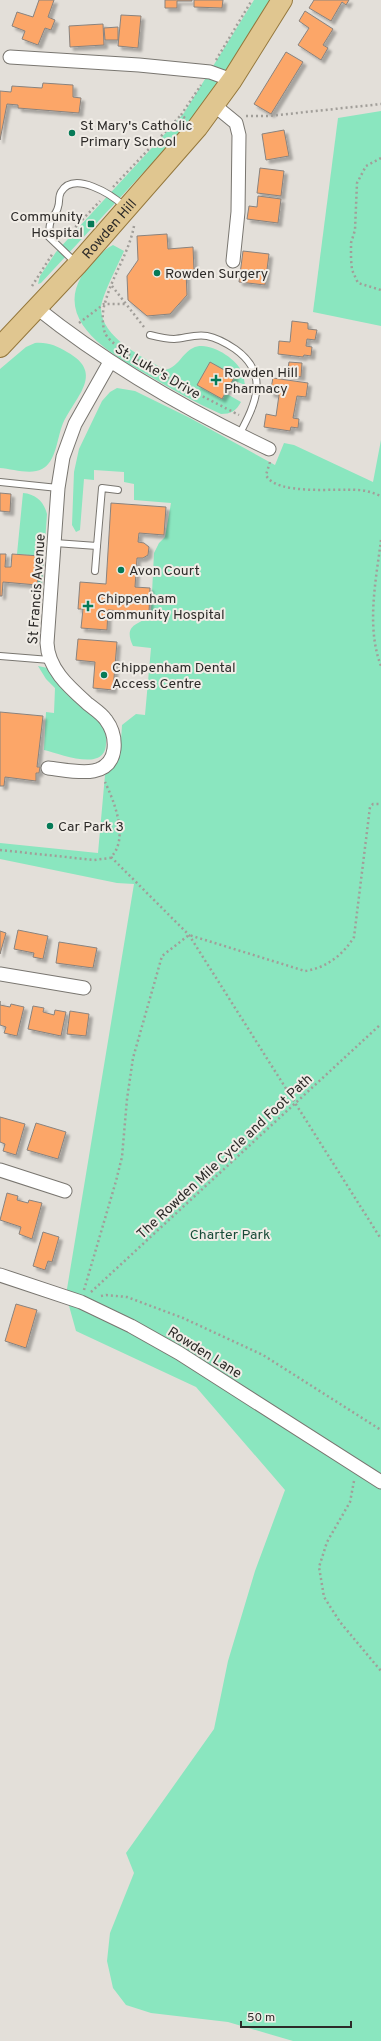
<svg xmlns="http://www.w3.org/2000/svg" width="381" height="2041" font-family="Overpass,sans-serif">
	<style>
		.green { fill: #8ae6bf }
		.building { fill: #fca667; stroke: #89837f; filter: url(#shadow) }
		.lines { fill: none; stroke-linecap: round; stroke-linejoin: round }
		.service-casing { stroke: #797670; stroke-width: 8 }
		.minor-casing { stroke: #797670; stroke-width: 15 }
		.primary-casing { stroke: #94773c; stroke-width: 22 }
		.path { stroke: #a19e99; stroke-width: 2.5; stroke-dasharray: 2 3; stroke-linecap: butt }
		.service { stroke: #fff; stroke-width: 6 }
		.minor { stroke: #fff; stroke-width: 13 }
		.primary { stroke: #e0c690; stroke-width: 20 }
		.poi-dot { fill: #057a57; stroke: #f0ece6; stroke-width: 1.5 }
		.labels { text-anchor: middle; stroke-width: 4; stroke-linejoin: round; paint-order: stroke }
		.poi-label { font-size: 14px; fill: #2d2b29; stroke: #f0ece6; text-anchor: start }
		.street-label { font-size: 14px; fill: #2d2b29; stroke: #f0ece6 }
		.park-label { font-size: 14px; fill: #184b38; stroke: #f0ece6 }
	</style>
	<defs>
		<filter id="shadow"><feDropShadow dx="3.5" dy="3.5" stdDeviation="1" flood-color="#0004"/></filter>
	</defs>
	<rect width="100%" height="100%" fill="#e3dfd9"/>
	<g class="green">
		<polygon points="254,0 270,0 230,67 192,120 41,283 38,284 40,276 56,252 184,113"/>
		<polygon points="381,111 381,326 313,312 338,118"/>
		<path d="M113 245 124 251C118 265 102 295 101 308 101 338 143 357 165 370 179 367 182 353 193 348 208 340 236 358 242 372 244 376 244 381 245 385L235 381 227 394 241 402C236 411 231 414 221 414 196 403 173 390 151 377 118 358 54 325 81 277 88 266 102 250 113 245Z"/>
		<path d="M35 343C48 342 57 346 67 352 107 374 73 398 62 426 57 439 56 462 42 469 31 475 12 469 0 468V369L26 347Z"/>
		<path d="M117 388 135 391 190 418 275 465 284 443 294 445 373 482 381 440V2041H293L228 2022 151 2013 126 2005 113 1988 107 1961 110 1933 134 1873 126 1853 214 1729 228 1661 255 1571 285 1490 196 1387 76 1331 66 1295 134 884 117 883 0 859V843L98 853 105 775 116 763 120 756 122 725 136 714 145 715 151 648 133 646C121 621 145 625 151 613L154 553 159 543 165 537 171 503 134 500V484L124 482V472L94 470V480L84 479 80 530 76 532 72 525 74 472 79 449 102 401 110 392Z"/>
		<path d="M23 493C36 494 44 502 47 514L42 584 38 583 40 556 17 554Z"/>
		<path d="M38 666 48 668C54 677 60 688 68 695 77 702 90 708 98 717 104 724 107 734 106 743 106 773 61 754 44 750L46 712 54 713 55 688 46 679Z"/>
	</g>
	<g class="building">
		<polygon points="39,0 54,0 48,17 55,20 51,30 45,28 38,45 22,39 25,31 12,26 17,12 33,17"/>
		<polygon points="165,0 192,0 192,1 177,1 177,8 165,8"/>
		<polygon points="194,0 223,0 222,8 194,7"/>
		<polygon points="314,0 349,0 346,5 342,2 331,21 309,8"/>
		<polygon points="305,11 333,29 323,45 328,48 321,60 298,45 309,28 299,21"/>
		<polygon points="121,15 141,16 138,48 118,46"/>
		<polygon points="103,24 104,45 70,47 69,26"/>
		<polygon points="118,27 118,40 105,40 104,28"/>
		<polygon points="286,52 303,62 271,114 254,104"/>
		<polygon points="43,83 73,85 73,97 81,98 79,113 18,108 18,105 7,104 0,140 0,91 11,92 12,86 42,88"/>
		<polygon points="284,130 289,156 266,160 262,134"/>
		<polygon points="260,168 284,171 281,196 257,193"/>
		<polygon points="258,196 281,199 278,223 247,219 249,206 257,207"/>
		<polygon points="167,234 168,249 193,247 194,270 186,271 187,295 170,314 147,316 128,300 127,276 138,260 137,236"/>
		<polygon points="243,251 269,254 265,285 239,282"/>
		<polygon points="292,321 308,323 308,329 317,330 315,340 307,339 306,346 312,347 311,356 304,355 303,357 278,354 279,341 290,342"/>
		<polygon points="210,362 235,376 222,399 197,385"/>
		<polygon points="289,362 302,363 301,377 287,375"/>
		<polygon points="273,378 308,383 306,397 297,396 293,418 299,419 298,428 291,427 290,431 264,427 266,414 276,416 279,395 270,393"/>
		<polygon points="0,493 11,494 10,512 0,511"/>
		<polygon points="111,503 166,507 164,535 139,533 138,542 144,543 149,547 148,555 143,558 137,558 135,587 150,588 149,613 108,610 107,630 81,628 83,609 78,609 80,582 106,584"/>
		<polygon points="0,554 6,554 5,567 11,567 12,554 40,556 37,585 3,582 2,596 0,596"/>
		<polygon points="78,639 117,642 113,690 93,688 95,662 76,660"/>
		<polygon points="0,712 43,716 37,767 40,767 39,773 36,773 36,781 5,777 4,786 0,786"/>
		<polygon points="18,930 48,936 43,959 33,957 34,953 14,949"/>
		<polygon points="0,931 6,933 0,954"/>
		<polygon points="59,942 97,948 93,968 56,963"/>
		<polygon points="0,1001 0,1005 10,1007 11,1004 24,1007 17,1036 4,1033 6,1027 0,1025"/>
		<polygon points="33,1006 44,1008 43,1012 54,1015 55,1010 66,1012 61,1036 28,1029"/>
		<polygon points="70,1011 89,1014 86,1036 67,1034"/>
		<polygon points="0,1117 25,1124 16,1155 3,1151 5,1144 0,1142"/>
		<polygon points="36,1123 66,1132 58,1159 27,1150"/>
		<polygon points="7,1193 18,1196 17,1200 28,1203 29,1200 42,1203 32,1239 19,1234 21,1227 0,1220"/>
		<polygon points="43,1232 59,1237 52,1262 48,1261 45,1270 33,1266"/>
		<polygon points="16,1304 37,1310 26,1348 5,1341"/>
	</g>
	<g class="lines">
		<defs>
			<g id="service">
				<path d="M76 263 48 236C50 232 49 229 50 224 51 218 57 213 58 207 60 202 58 197 61 192 74 170 112 195 124 206"/>
				<path d="M150 335C158 337 166 339 174 339 186 338 195 334 207 336 218 338 226 343 235 349 270 374 256 403 239 435"/>
				<polyline points="0,482 58,488"/>
				<polyline points="55,543 97,546 102,488 118,490"/>
				<polyline points="95,571 97,546"/>
				<polyline points="0,656 50,660"/>
			</g>
			<g id="minor">
				<polyline points="10,57 139,65 210,72 232,80"/>
				<polyline points="214,105 236,123 239,135 238,212 233,261"/>
				<path d="M37 308C108 365 187 410 269 449"/>
				<path d="M48 768C70 770 110 782 114 749 115 739 112 728 106 720 101 713 94 709 88 704 69 687 48 669 47 643L58 488 63 457 75 424 110 362"/>
				<polyline points="0,974 84,988"/>
				<polyline points="0,1170 65,1191"/>
				<polyline points="0,1275 81,1302 131,1326 179,1353 381,1482"/>
			</g>
			<g id="primary">
				<path id="s1" d="M0 347 77 265 197 128 232 80 282 0"/>
			</g>
		</defs>
		<use href="#service" class="service-casing"/>
		<use href="#minor" class="minor-casing"/>
		<use href="#primary" class="primary-casing"/>
		<g class="path">
			<polyline points="216,60 252,0"/>
			<polyline points="246,116 269,116 381,104"/>
			<polyline points="185,118 181,115 201,85"/>
			<polyline points="381,158 366,166 357,183 355,230 351,243 351,259 352,270 358,283 381,290"/>
			<polyline points="113,187 181,115"/>
			<path d="M134 226C129 253 112 276 105 303 102 311 102 325 105 333 112 352 216 403 239 415"/>
			<polyline points="65,238 100,201"/>
			<polyline points="32,286 53,253"/>
			<polyline points="112,286 144,327"/>
			<polyline points="79,323 104,304 126,304"/>
			<polyline points="230,386 246,393"/>
			<path d="M270 462 266 475C276 496 337 488 357 490 366 490 373 493 381 496"/>
			<path d="M381 540C376 580 366 627 381 666"/>
			<path d="M0 850 94 860 110 858C130 840 114 801 105 782"/>
			<polyline points="111,857 189,935 381,1239"/>
			<path d="M84 1290 116 1181 122 1157 127 1099 133 1058 162 956 189 935 305 971C326 968 343 955 354 937L370 807 373 804H381"/>
			<polyline points="91,1292 381,1024"/>
			<polyline points="101,1296 106,1295 127,1297 183,1318 263,1355 381,1430"/>
			<polyline points="354,1481 350,1502 327,1542 319,1567 324,1597 340,1622 381,1671"/>
		</g>
		<use href="#service" class="service"/>
		<use href="#minor" class="minor"/>
		<use href="#primary" class="primary"/>
	</g>
	<g class="poi-dot">
		<circle cx="72" cy="133" r="4"/>
		<rect x="87" y="220" width="8" height="8" rx="2"/>
		<circle cx="157" cy="273" r="4"/>
		<path d="M214 374h4v4h4v4h-4v4h-4v-4h-4v-4h4z"/>
		<circle cx="121" cy="570" r="4"/>
		<path d="M86 600h4v4h4v4h-4v4h-4v-4h-4v-4h4z"/>
		<circle cx="104" cy="675" r="4"/>
		<circle cx="50" cy="826" r="4"/>
	</g>
	<g class="labels">
		<g class="poi-label">
			<text x="80" y="130">St Mary's Catholic<tspan x="80" dy="16">Primary School</tspan></text>
			<text x="83" y="221" text-anchor="end">Community<tspan x="83" dy="16">Hospital</tspan></text>
			<text x="165" y="278">Rowden Surgery</text>
			<text x="224" y="377">Rowden Hill<tspan x="224" dy="16">Pharmacy</tspan></text>
			<text x="129" y="575">Avon Court</text>
			<text x="97" y="603">Chippenham<tspan x="97" dy="16">Community Hospital</tspan></text>
			<text x="112" y="672">Chippenham Dental<tspan x="112" dy="16">Access Centre</tspan></text>
			<text x="58" y="831">Car Park 3</text>
		</g>
		<g class="street-label">
			<text dy="5" stroke="none"><textPath href="#s1" startOffset="161">Rowden Hill</textPath></text>
			<text transform="translate(158 371) rotate(30)" y="5">St. Luke's Drive</text>
			<text transform="translate(36 589) rotate(-86)" y="5">St Francis Avenue</text>
			<text transform="translate(224 1156) rotate(-43)" y="5">The Rowden Mile Cycle and Foot Path</text>
			<text transform="translate(205 1352) rotate(32)" y="5">Rowden Lane</text>
		</g>
		<g class="park-label">
			<text x="230" y="1239">Charter Park</text>
		</g>
	</g>
	<path d="M241 2021v6h110v-6" fill="none" stroke="#2d2b29" stroke-width="2"/>
	<text x="247" y="2021" font-size="12" fill="#2d2b29" stroke="#f0ece6" stroke-width="3" paint-order="stroke">50 m</text>
</svg>
